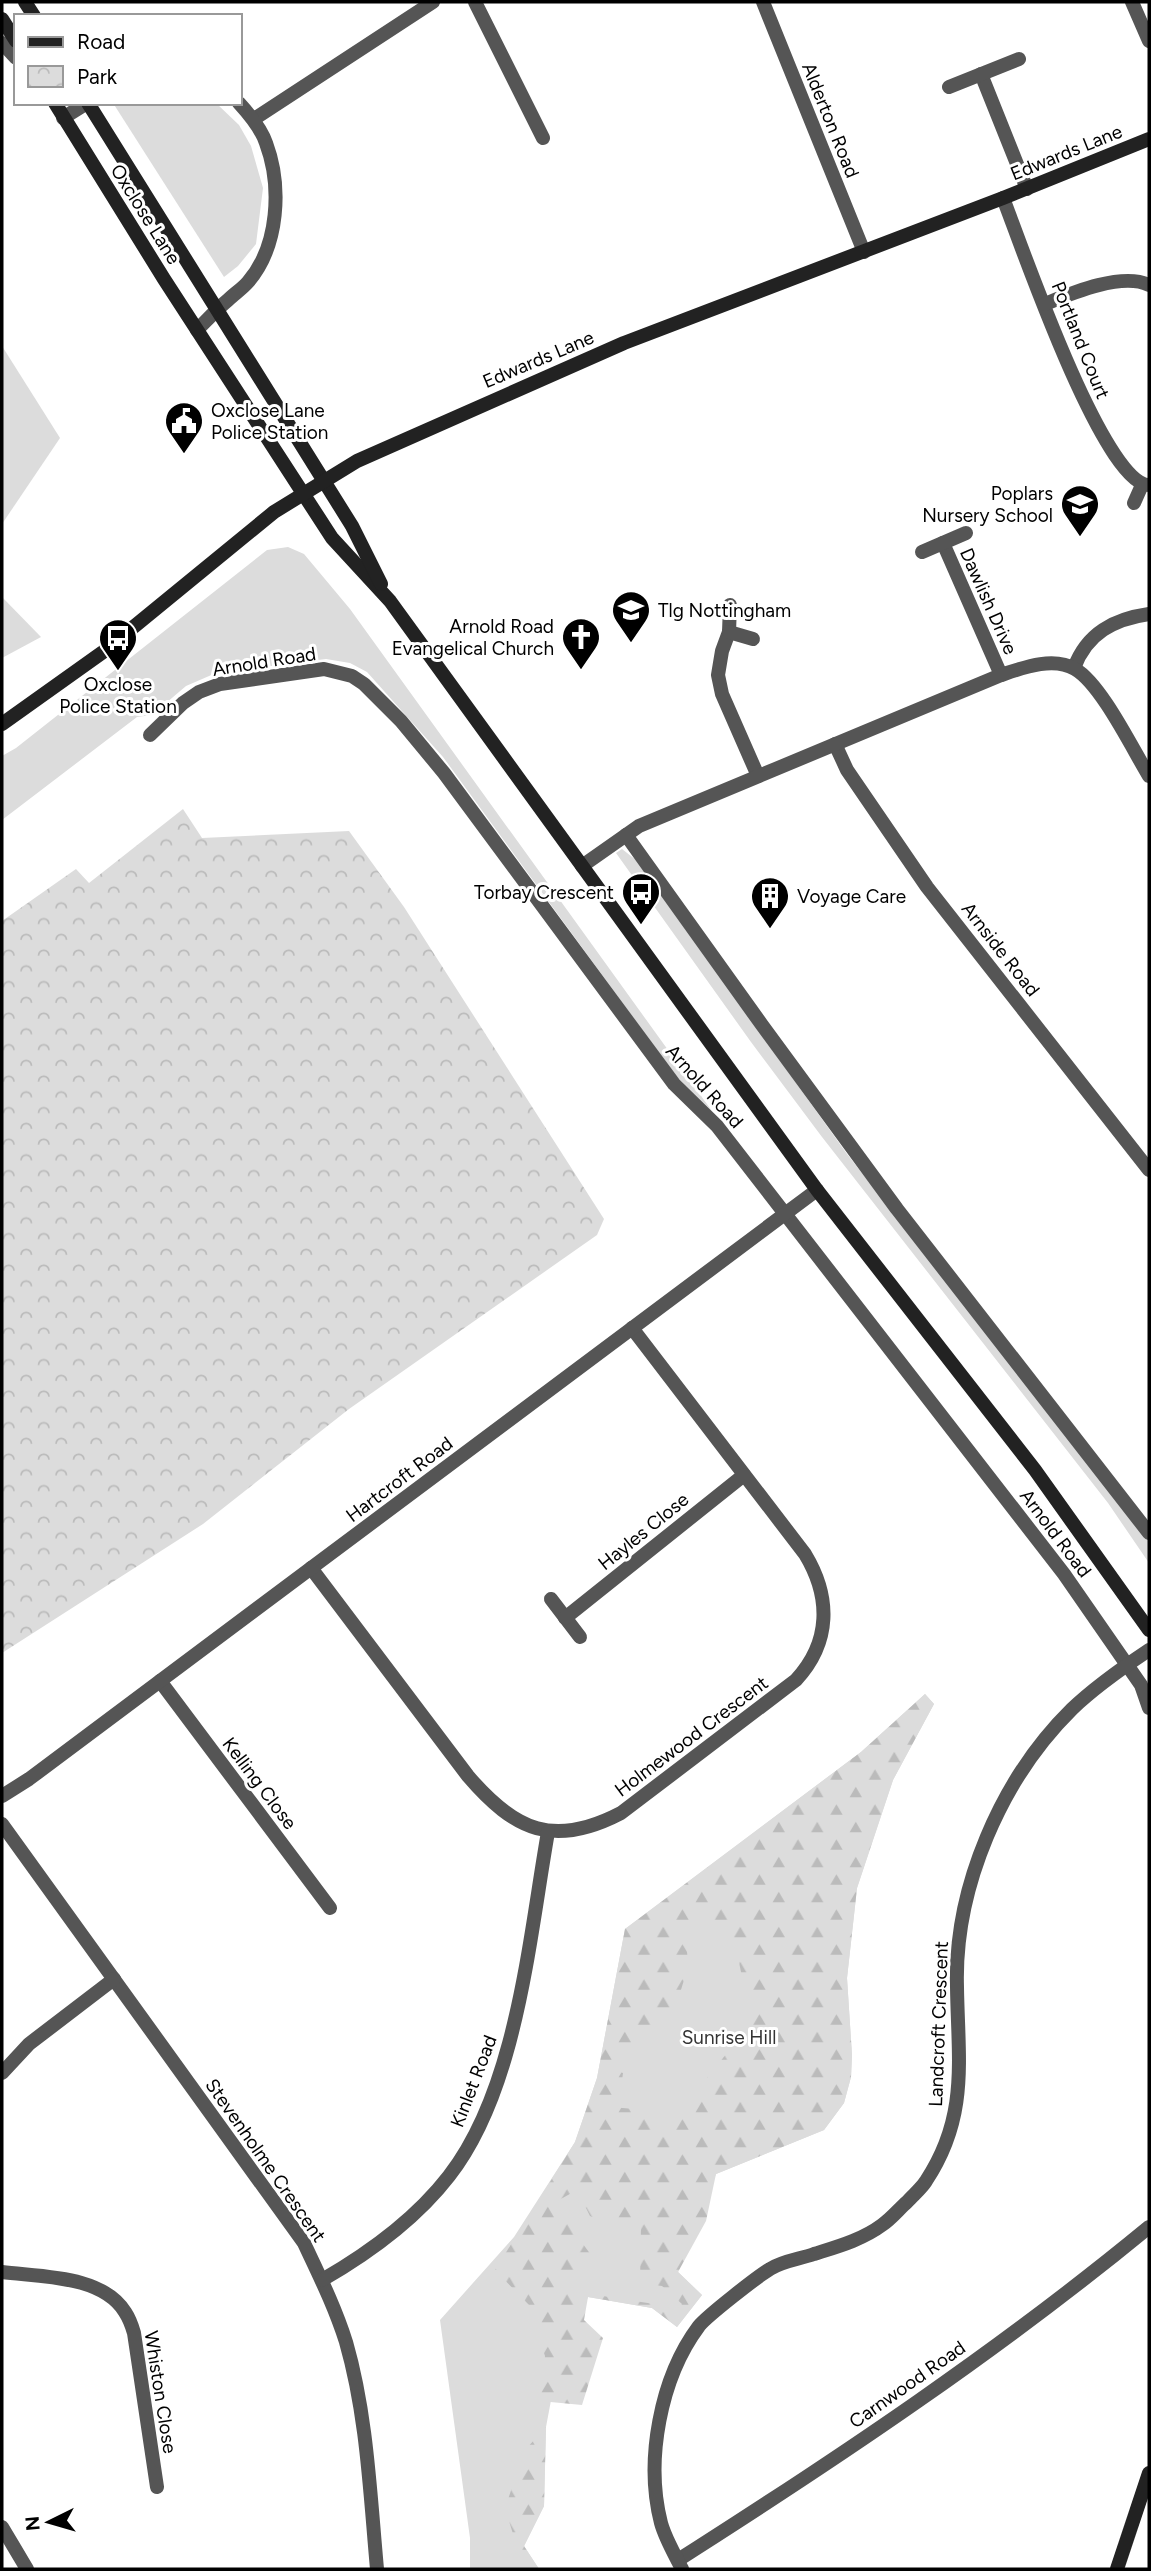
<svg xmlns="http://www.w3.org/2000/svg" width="1151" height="2571" font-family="Figtree,sans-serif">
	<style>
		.grass { fill: #dcdcdc }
		.forest { fill: url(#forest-firs); fill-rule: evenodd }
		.park { fill: url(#park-crowns) }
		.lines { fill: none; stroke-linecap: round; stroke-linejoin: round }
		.street { stroke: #555; stroke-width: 14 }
		.secondary { stroke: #222; stroke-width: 14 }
		.labels { text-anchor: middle; stroke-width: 6; stroke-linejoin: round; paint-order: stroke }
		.street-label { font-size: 19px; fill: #000; stroke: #fff }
		.poi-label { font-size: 19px; fill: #000; stroke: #fff; text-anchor: start }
		.park-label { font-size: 19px; fill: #333; stroke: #fff }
	</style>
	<defs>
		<pattern id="forest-firs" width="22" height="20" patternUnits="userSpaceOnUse" patternTransform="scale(1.75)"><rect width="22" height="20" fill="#dcdcdc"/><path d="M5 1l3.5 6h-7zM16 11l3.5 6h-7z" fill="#bbb"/></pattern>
		<pattern id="park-crowns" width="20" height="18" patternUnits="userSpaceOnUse" patternTransform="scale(1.75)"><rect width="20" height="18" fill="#dcdcdc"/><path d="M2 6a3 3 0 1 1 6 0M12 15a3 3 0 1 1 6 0" fill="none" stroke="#bbb"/></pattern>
	</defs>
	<rect width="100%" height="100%" fill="#fff"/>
	<g class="grass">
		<polygon points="113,103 216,103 239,125 251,146 263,188 256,244 238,266 224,277"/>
		<polygon points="2,346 60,438 2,524"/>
		<polygon points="288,547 304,554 350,609 712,1111 676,1076 443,757 367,672 350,663 326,659 216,673 186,686 152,715 137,717 2,820 2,756 16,748 267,550"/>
		<polygon points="2,597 41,637 2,658"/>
		<polygon points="622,849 636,860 847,1154 1149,1539 1149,1563 1108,1503 822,1137 751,1042 616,853"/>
		<polygon points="925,1694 934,1704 893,1780 857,1888 847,1978 852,2055 851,2077 844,2103 824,2130 716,2174 678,2272 702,2295 677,2327 652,2308 588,2297 555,2379 546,2427 544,2506 524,2546 539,2569 470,2569 470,2538 440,2320 514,2237 575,2142 597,2078 625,1929 861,1752"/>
	</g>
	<g class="forest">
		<path d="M925 1694 934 1704 893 1780 857 1888 847 1978 852 2055 851 2077 844 2103 824 2130 716 2174 706 2221 678 2272 702 2295 677 2327 652 2308 588 2297 584 2320 603 2338 582 2405 540 2401 545 2356 529 2305 495 2270 575 2142 597 2078 625 1929 861 1752ZM703 1910 734 1938 747 2001 748 2027 698 2089 687 2116 653 2122 646 2110 611 2107 620 2096 623 2073 606 2067 616 2055 645 2041 672 2019 688 1967 686 1933ZM577 2190 590 2216 614 2227 641 2226 640 2283 662 2286 682 2304 677 2313 654 2304 590 2294 582 2299 568 2290 591 2255 572 2229 559 2200Z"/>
		<polygon points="546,2427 544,2506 524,2546 539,2569 522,2569 518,2550 505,2508 525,2450"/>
	</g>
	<polygon class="park" points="183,809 202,838 349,831 404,907 604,1219 597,1235 349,1409 203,1524 2,1653 2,921 76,869 89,883"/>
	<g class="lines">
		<g class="street">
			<polyline points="475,2 543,138"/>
			<polyline points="763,2 864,252"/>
			<polyline points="1132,2 1149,41"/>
			<polyline points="2,43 16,58"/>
			<polyline points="981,74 1027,189"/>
			<polyline points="949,87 1019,59"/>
			<polyline points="63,118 87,103"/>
			<polyline points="254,119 433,2"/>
			<path d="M1003 198C1021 244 1103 484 1149 485"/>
			<path d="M1045 304C1072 293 1122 272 1149 285"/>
			<path d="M197 330C207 320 217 309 228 300 234 294 242 289 248 282 279 246 282 186 266 143 261 128 250 115 239 103"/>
			<polyline points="1134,503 1142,485"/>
			<polyline points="943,543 1001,675"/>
			<polyline points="922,552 966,533"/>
			<polyline points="730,605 729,632 722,651 718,675 722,694 758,776"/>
			<polyline points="729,632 753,639"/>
			<path d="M1074 668C1087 633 1114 619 1149 614"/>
			<polyline points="150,735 183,703 199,692 220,684 324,669 352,676 364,684 401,721 444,773 674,1084 717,1126 1064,1574 1141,1685 1149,1708"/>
			<polyline points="835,744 847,770 927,887 1149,1170"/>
			<polyline points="626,835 762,1025 897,1209 1149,1533"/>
			<path d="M582 866 639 826 1001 675C1022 668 1053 656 1075 669 1101 684 1132 748 1149 776"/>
			<path d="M311 1568 468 1776C515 1831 554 1848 621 1813L796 1680C831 1642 831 1597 805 1554L632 1328"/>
			<polyline points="551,1599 580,1637"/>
			<polyline points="565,1618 744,1475"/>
			<polyline points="160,1681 330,1908"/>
			<polyline points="2,1796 29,1779 817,1190"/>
			<path d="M2 1824 304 2243C319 2275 335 2307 346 2342 367 2415 370 2493 377 2569"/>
			<polyline points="2,2073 29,2044 114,1979"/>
			<path d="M2 2272C41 2277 102 2275 125 2312 129 2318 132 2326 134 2333L157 2487"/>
			<path d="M322 2280C369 2253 415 2220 449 2176 517 2089 529 1939 548 1832"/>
			<polyline points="2,2527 27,2569"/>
			<path d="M678 2560C840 2457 1001 2349 1149 2227"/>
			<path d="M682 2569C675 2555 665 2538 661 2523 645 2461 660 2378 699 2326 707 2316 758 2276 770 2269 782 2261 800 2259 814 2254 836 2247 862 2240 882 2225 891 2219 899 2209 907 2202 913 2195 921 2189 926 2181 969 2116 958 2060 957 1987 954 1888 1001 1779 1072 1709 1096 1686 1122 1668 1149 1650"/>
		</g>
		<g class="secondary">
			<polyline points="25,2 34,16"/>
			<polyline points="2,19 16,41"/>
			<polyline points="55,103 164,279 332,538 390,601 817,1190 1035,1470 1149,1630"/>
			<polyline points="88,103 352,526 381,584"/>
			<polyline points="2,724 103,652 274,512 357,461 624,343 1003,198 1149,139"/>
			<polyline points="1117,2569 1149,2473"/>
		</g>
	</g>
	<defs>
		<symbol id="civic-pin" viewBox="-11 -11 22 30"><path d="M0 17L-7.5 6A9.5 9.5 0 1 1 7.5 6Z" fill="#000" stroke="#fff"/><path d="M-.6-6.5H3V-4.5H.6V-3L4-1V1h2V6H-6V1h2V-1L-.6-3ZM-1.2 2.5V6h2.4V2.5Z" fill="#fff"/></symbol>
		<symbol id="school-pin" viewBox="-11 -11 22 30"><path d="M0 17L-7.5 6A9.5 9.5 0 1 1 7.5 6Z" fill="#000" stroke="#fff"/><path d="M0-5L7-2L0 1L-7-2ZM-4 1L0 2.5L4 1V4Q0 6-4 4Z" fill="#fff"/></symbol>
		<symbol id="church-pin" viewBox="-11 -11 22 30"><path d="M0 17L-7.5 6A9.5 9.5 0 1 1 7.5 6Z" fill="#000" stroke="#fff"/><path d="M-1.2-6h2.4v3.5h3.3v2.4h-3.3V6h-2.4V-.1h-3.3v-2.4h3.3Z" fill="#fff"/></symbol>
		<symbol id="bus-pin" viewBox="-11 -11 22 30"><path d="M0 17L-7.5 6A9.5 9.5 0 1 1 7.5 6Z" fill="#000" stroke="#fff"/><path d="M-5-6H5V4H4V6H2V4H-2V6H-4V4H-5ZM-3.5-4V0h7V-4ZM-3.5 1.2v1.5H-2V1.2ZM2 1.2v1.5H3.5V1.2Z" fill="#fff"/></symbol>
		<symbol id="building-pin" viewBox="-11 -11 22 30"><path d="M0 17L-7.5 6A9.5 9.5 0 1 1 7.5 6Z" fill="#000" stroke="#fff"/><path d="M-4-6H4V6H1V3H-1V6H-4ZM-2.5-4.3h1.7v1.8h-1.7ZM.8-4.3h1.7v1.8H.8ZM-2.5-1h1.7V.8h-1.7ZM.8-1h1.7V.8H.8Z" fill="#fff"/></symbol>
	</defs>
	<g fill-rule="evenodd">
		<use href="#civic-pin" x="162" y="399" width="44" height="60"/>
		<use href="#school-pin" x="1058" y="482" width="44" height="60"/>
		<use href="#school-pin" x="609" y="588" width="44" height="60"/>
		<use href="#church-pin" x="559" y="615" width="44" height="60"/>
		<use href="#bus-pin" x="96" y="616" width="44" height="60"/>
		<use href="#bus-pin" x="619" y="870" width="44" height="60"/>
		<use href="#building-pin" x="748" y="874" width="44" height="60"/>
	</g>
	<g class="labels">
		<g class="street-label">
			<text transform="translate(831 120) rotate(68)" y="7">Alderton Road</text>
			<text transform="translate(1066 152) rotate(-22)" y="7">Edwards Lane</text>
			<text transform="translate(146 214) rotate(58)" y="7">Oxclose Lane</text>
			<text transform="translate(1081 340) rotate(68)" y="7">Portland Court</text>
			<text transform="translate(538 359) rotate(-23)" y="7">Edwards Lane</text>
			<text transform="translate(989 601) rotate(66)" y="7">Dawlish Drive</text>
			<text transform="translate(264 661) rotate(-9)" y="7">Arnold Road</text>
			<text transform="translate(1001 949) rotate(52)" y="7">Arnside Road</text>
			<text transform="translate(705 1086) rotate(48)" y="7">Arnold Road</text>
			<text transform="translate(399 1479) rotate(-37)" y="7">Hartcroft Road</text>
			<text transform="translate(643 1531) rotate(-39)" y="7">Hayles Close</text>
			<text transform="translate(1056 1533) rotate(53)" y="7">Arnold Road</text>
			<text transform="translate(691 1736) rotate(-37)" y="7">Holmewood Crescent</text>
			<text transform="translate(260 1783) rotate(53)" y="7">Kelling Close</text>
			<text transform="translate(938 2024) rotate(-88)" y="7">Landcroft Crescent</text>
			<text transform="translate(473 2081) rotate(-69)" y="7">Kinlet Road</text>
			<text transform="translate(266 2160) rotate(55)" y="7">Stevenholme Crescent</text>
			<text transform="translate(907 2384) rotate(-35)" y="7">Carnwood Road</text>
			<text transform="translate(161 2392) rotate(81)" y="7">Whiston Close</text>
		</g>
		<g class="poi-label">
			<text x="211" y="417">Oxclose Lane<tspan x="211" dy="22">Police Station</tspan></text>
			<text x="1053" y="500" text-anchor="end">Poplars<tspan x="1053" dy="22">Nursery School</tspan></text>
			<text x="658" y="617">Tlg Nottingham</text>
			<text x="554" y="633" text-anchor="end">Arnold Road<tspan x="554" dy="22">Evangelical Church</tspan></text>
			<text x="118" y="691" text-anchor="middle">Oxclose<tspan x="118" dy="22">Police Station</tspan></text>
			<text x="614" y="899" text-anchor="end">Torbay Crescent</text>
			<text x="797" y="903">Voyage Care</text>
		</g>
		<g class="park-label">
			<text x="729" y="2044">Sunrise Hill</text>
		</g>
	</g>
	<rect width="1151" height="2571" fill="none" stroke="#000000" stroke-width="7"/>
	<rect x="14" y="14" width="228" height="91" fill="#ffffff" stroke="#999999" stroke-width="2"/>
	<rect x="28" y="37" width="35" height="10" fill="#222222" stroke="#999999" stroke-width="2"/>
	<text x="77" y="49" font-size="21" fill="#000000">Road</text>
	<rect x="28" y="66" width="35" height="21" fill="url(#park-crowns)" stroke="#999999" stroke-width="2"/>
	<text x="77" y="84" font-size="21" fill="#000000">Park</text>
	<g transform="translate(49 2522) rotate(265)" stroke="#ffffff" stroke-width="5" paint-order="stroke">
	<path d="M0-5L12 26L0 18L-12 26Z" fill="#000000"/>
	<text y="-10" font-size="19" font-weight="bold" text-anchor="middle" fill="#000000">N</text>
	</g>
</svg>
